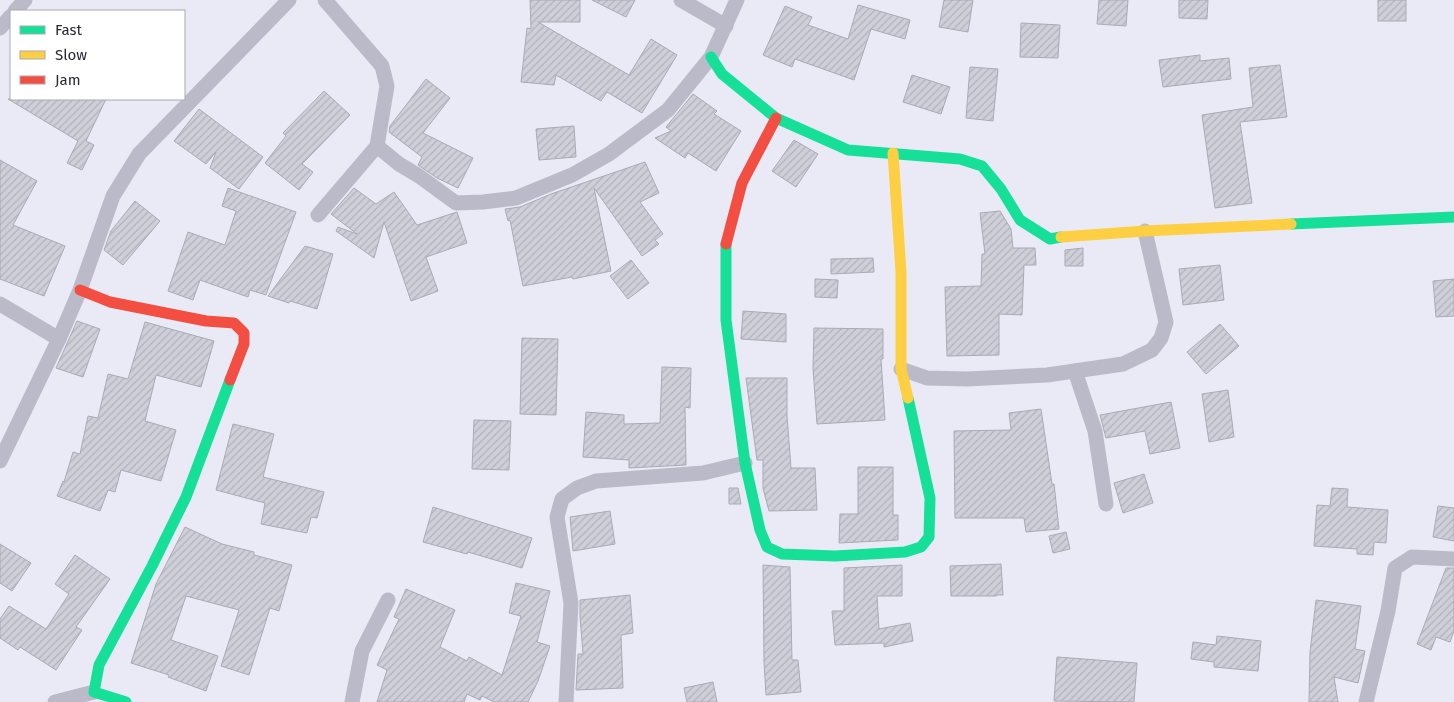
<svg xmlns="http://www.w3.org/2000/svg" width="1454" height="702" font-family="'Fira Sans',sans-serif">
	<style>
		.building { fill: url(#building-hatch); stroke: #aaaab4 }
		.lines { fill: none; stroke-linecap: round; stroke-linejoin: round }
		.street { stroke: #babac9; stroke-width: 15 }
		.fast { stroke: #16e098; stroke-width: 11 }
		.slow { stroke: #ffcf43; stroke-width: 11 }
		.jam { stroke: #f24e42; stroke-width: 11 }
	</style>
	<defs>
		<pattern id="building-hatch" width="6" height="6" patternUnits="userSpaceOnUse" patternTransform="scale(1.25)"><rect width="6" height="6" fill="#cfcfd9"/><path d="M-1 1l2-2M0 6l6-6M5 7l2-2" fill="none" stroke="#b2b2bb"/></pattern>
	</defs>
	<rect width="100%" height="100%" fill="#eaeaf7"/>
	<g class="building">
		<polygon points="530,0 580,0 580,22 538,22 629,75 651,39 677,55 642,113 607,92 601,101 556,75 554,85 521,82 527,28 531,29"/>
		<polygon points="592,0 635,0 626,17"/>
		<polygon points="944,0 973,0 968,32 939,27"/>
		<polygon points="1099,0 1128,0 1126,26 1097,24"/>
		<polygon points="1179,0 1208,0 1207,19 1179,18"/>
		<rect x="1378" y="0" width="28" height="21"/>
		<polygon points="858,5 910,20 905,39 871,29 854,80 795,59 792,67 763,55 785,6 812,17 808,25 848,39"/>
		<polygon points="1021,23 1060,25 1058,58 1020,57"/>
		<polygon points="1200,55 1200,61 1229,58 1231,79 1163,87 1159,60"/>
		<polygon points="1280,65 1287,117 1240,122 1252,203 1215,208 1202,115 1253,107 1249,68"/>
		<polygon points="970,67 998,69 993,121 966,118"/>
		<polygon points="912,75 950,87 941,114 903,102"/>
		<polygon points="426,79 450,98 423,133 473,158 458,188 437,178 418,165 422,157 389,132 390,126"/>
		<polygon points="324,91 350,115 302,164 313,172 299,190 265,163 286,136 283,133"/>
		<polygon points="693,94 717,111 714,114 741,131 716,171 688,153 685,158 655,138 671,131 666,127"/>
		<polygon points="8,99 106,99 86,141 94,145 82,170 67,163 78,141"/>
		<polygon points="199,109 263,157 239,189 210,168 216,152 206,164 174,141"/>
		<polygon points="574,126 576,157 539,160 536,129"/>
		<polygon points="794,140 818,154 796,187 772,171"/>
		<polygon points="0,160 37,181 13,225 65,246 44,296 0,279"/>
		<polygon points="645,162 659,193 640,202 663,234 655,240 659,244 642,256 594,188 611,271 573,279 572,277 523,286 510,220 508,221 505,209 520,207 551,194"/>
		<polygon points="228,188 296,212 266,295 250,290 248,297 200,280 193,300 168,291 188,232 225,245 236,211 222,206"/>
		<polygon points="354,188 376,204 394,192 417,225 457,212 467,243 426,257 438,291 411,301 384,222 374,258 336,231 338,227 357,234 331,214"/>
		<polygon points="135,201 160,221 123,265 104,250 111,231"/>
		<polygon points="1000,211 1011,229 1013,248 1035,248 1036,265 1024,265 1022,315 999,314 999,355 947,356 945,287 981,286 982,254 985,254 980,213"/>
		<polygon points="305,246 333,254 317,309 290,301 289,303 268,296"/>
		<polygon points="1083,248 1083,266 1065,266 1065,250"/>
		<polygon points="873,258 874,272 831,274 831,259"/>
		<polygon points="631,260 649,283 628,299 610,276"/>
		<polygon points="1220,265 1224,300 1183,305 1179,269"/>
		<polygon points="815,279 838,280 837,298 815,297"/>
		<polygon points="1454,279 1454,316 1436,317 1433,281"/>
		<polygon points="743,311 786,314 786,342 741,339"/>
		<polygon points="77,321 100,329 83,377 56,368"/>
		<polygon points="145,322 214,341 201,387 156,375 145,421 176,430 161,481 121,470 115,492 108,490 100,511 57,496 63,481 64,482 73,452 80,454 88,416 98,418 108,374 128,379"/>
		<polygon points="1220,324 1239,346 1206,374 1187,352"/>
		<polygon points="814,328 883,329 883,359 881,359 885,420 817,424 813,368"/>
		<polygon points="522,338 558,339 556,415 520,414"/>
		<polygon points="662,367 691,368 690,408 685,407 686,465 629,468 629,460 583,457 586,412 624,415 624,424 660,423"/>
		<polygon points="746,378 787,378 787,415 791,468 815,468 817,510 769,511 763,488 763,460 757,460"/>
		<polygon points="1228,390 1234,437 1209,442 1202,394"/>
		<polygon points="1171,402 1180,448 1150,454 1145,431 1106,438 1100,415"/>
		<polygon points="1041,409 1052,484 1054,484 1059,529 1026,532 1024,518 955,518 954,431 1011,430 1009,413"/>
		<polygon points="474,420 511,421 509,470 472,469"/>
		<polygon points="233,424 274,434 263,477 324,492 317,518 311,517 307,533 261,524 265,503 216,490"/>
		<polygon points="858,467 893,467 893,515 898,515 898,540 839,543 840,514 858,514"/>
		<polygon points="1144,474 1153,503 1123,513 1114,483"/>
		<polygon points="729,488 738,488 741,504 729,504"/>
		<polygon points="1332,488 1348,489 1347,507 1388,510 1386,543 1374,542 1373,555 1357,554 1357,549 1314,546 1317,505 1330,506"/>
		<polygon points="1438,506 1454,508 1454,541 1433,537"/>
		<polygon points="433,507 532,538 522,568 468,552 467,554 423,542"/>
		<polygon points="610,511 615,544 573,551 570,517"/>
		<polygon points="185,527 222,544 254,552 254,555 292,565 279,611 270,608 249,675 221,666 239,610 186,596 171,640 218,656 206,691 168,677 169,675 131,663 156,584"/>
		<polygon points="1066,532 1070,549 1053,553 1049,536"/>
		<polygon points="0,544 31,563 12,591 0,583"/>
		<polygon points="75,555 110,579 76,627 82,630 56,670 20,647 18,650 0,638 0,619 9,606 46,629 69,594 55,584"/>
		<polygon points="1001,564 1003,595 996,595 996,596 951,596 950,566"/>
		<polygon points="763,565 790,567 792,660 798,660 801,692 766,695 764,662"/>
		<polygon points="902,565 902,596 877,596 879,629 910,623 913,641 884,647 884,643 835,645 832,611 844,611 844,568"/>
		<polygon points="1446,568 1454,568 1454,631 1450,642 1436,637 1431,650 1417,644"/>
		<polygon points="516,583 550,591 537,642 550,646 538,681 528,702 494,702 482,696 480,700 467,694 464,702 377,702 387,670 377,665 399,619 394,617 406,589 455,610 440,647 467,661 469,657 502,675 521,616 509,613"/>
		<polygon points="630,595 633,633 621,635 623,688 576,690 578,654 583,654 580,616 580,600"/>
		<polygon points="1316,600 1361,606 1355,649 1365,651 1358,683 1334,677 1338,702 1309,702 1310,652"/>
		<polygon points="1217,636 1261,641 1258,671 1214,667 1214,662 1191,659 1193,642 1216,645"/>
		<polygon points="1057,657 1137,663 1134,702 1054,701"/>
		<polygon points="713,682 717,702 687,702 684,688"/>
	</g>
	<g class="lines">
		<g class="street">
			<polyline points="681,0 726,26"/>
			<polyline points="15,11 25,0"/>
			<polyline points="0,28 11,16"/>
			<polyline points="377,146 399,164 419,176 456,203 483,202 516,198 572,175 609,154 668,110 711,57 737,0"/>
			<polyline points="318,215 377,146 387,86 382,66 325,0"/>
			<polyline points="0,304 59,339"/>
			<polyline points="901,369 927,378 967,379 1047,375 1123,364 1152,350 1161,338 1166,322 1145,231"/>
			<polyline points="1075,371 1095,431 1106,504"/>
			<polyline points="0,461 59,339 80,290 113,196 139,154 289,0"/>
			<polyline points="55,702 94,692"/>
			<polyline points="352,702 362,651 388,600"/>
			<polyline points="566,702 571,603 557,517 562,499 577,488 596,481 703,473 745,463"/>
			<polyline points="1366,702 1388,611 1395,568 1412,557 1454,559"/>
		</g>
		<g class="fast">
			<polyline points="711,57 722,74 776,118 848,150 960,159 982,166 1001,189 1020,220 1050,239 1061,237"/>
			<polyline points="1291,224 1454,217"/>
			<polyline points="726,244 726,320 745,463 760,530 767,547 782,554 835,556 905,552 921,547 929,537 930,498 908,398"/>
			<polyline points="126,702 94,692 99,665 152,566 186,497 230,380"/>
		</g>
		<g class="slow">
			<polyline points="893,153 901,272 901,369 908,398"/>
			<polyline points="1061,237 1145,231 1291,224"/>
		</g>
		<g class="jam">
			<polyline points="726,244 742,183 776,118"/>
			<polyline points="80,290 110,302 206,321 234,323 244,333 244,344 230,380"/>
		</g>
	</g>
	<rect x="10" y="10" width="175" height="90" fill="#ffffff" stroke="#a9a9ad"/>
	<rect x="20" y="26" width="25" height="8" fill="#16e098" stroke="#a9a9ad"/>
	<text x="55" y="35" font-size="15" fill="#282831">Fast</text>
	<rect x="20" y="51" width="25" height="8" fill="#ffcf43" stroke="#a9a9ad"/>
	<text x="55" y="60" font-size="15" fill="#282831">Slow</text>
	<rect x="20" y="76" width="25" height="8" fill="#f24e42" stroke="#a9a9ad"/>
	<text x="55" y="85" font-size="15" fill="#282831">Jam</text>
</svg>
